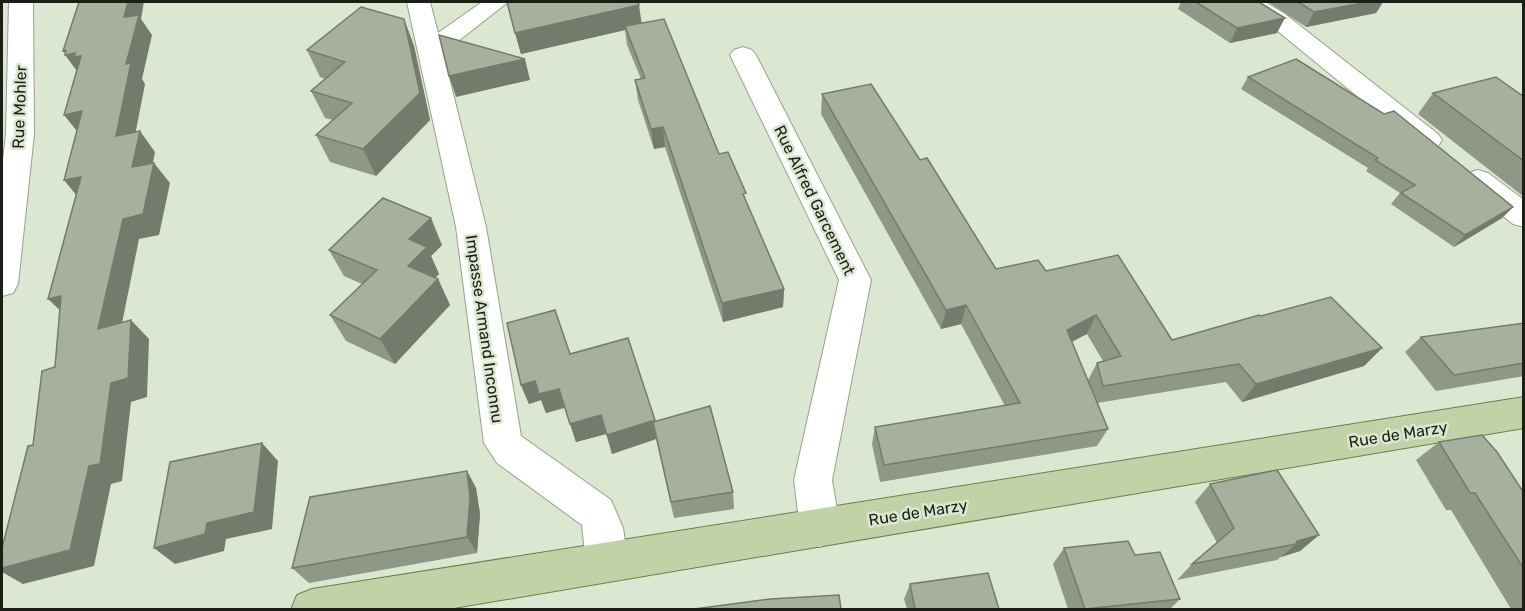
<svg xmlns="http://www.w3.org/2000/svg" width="1525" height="611" font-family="Rubik,sans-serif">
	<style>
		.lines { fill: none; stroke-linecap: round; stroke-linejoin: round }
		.minor-casing { stroke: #97a18d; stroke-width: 2 }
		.major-casing { stroke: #69804d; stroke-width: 2 }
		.minor { fill: #fff; fill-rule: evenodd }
		.major { fill: #bfd3a6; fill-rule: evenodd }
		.wall { fill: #8f9786; fill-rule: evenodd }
		.shaded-wall { fill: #747b6d }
		.building { fill: #a6b09c; stroke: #747b6d; stroke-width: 1.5 }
		.labels { text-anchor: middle; stroke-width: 5; stroke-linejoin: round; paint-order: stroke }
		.street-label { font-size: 16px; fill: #1a1e16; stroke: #dce7d1 }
	</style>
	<rect width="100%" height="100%" fill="#dce7d1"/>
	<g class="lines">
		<defs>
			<g id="minor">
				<polygon points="9,2 33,2 34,134 18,284 13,293 2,296 2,169 6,134"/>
				<polygon points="407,2 430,2 438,33 482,2 508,2 443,53 486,227 521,436 611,500 623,528 628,562 622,576 607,582 592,576 586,562 582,525 497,463 484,443 456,227"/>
				<polygon points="1238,2 1265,2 1285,14 1438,134 1442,140 1438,146 1428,149 1418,146 1269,24 1241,7"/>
				<polygon points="743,47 752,50 756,55 871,280 832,480 840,528 834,541 820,547 806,541 800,528 794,480 839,280 730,55 734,50"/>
				<polygon points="1478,170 1488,173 1524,200 1524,227 1513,224 1468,187 1463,180 1468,173"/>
			</g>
			<polygon id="major" points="1524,397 1524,428 442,610 291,610 297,595 312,589"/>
		</defs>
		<use href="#minor" class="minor-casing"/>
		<use href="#major" class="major-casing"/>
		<use href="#minor" class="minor"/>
		<use href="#major" class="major"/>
	</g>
	<g class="wall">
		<polygon points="507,2 642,23 746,201 784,289 783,307 723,322 665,147 654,149 638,100 635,80 641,79 627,45 625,30 521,54"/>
		<polygon points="1181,2 1259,2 1277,33 1230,43 1178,9"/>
		<polygon points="1268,2 1383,2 1376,13 1306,27"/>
		<polygon points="404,19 414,46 430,120 376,176 330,162 316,135 333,120 325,118 311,91 325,79 320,77 307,50"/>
		<polygon points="1248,77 1513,207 1502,218 1454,247 1391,204 1400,193 1366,171 1368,168 1241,89"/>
		<polygon points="1433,93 1524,97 1524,197 1418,114"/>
		<path d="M822 94 920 160 996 269 1046 271 1172 340 1261 316 1382 348 1364 366 1242 402 1226 382 1097 403 1108 429 1097 446 880 482 872 444 875 427 1005 406 961 324 941 329 821 114ZM1087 334 1103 361 1097 363 1088 380 1072 342Z"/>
		<polygon points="442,245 431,256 439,274 435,278 438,279 450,305 395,364 346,341 330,315 362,284 344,276 329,250"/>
		<polygon points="1524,323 1524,376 1436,391 1405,352 1421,337"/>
		<polygon points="570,354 655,421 733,492 734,509 674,518 656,439 612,454 606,434 576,442 565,408 546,413 541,400 529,404 521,385"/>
		<polygon points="1439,442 1524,493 1524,609 1511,609 1451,510 1446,510 1416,460"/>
		<polygon points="467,471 476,488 480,514 477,553 309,583 292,568"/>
		<polygon points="1210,484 1319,535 1300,551 1281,557 1277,560 1177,580 1192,564 1217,543 1195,502"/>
		<polygon points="1064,548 1180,599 1170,609 1068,609 1053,564"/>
		<polygon points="910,584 999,609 907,609 904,599"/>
	</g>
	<g class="shaded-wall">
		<polygon points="128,2 144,2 141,19 152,35 142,79 145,84 131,156 116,136 126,64 124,17"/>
		<polygon points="1368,2 1383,2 1376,13 1306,27 1314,12"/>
		<polygon points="639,5 642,26 625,26 625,30 521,54 515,33"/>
		<polygon points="1285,18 1277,33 1230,43 1237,28"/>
		<polygon points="404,19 414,46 430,120 376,176 363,149"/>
		<polygon points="66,50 75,53 81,56 80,75 65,55 66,54 63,51"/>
		<polygon points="525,59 530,80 456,97 449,76"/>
		<polygon points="82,111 80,135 64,115"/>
		<polygon points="663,127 665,147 654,149 651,129"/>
		<polygon points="140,131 155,152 148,188 132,167"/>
		<polygon points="154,163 170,183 159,235 139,239 117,348 98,329 123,219"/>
		<polygon points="81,177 81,201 64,180"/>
		<polygon points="1513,207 1502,218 1454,247 1465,235"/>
		<polygon points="431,218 442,245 431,256 439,274 420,292 408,266 409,239"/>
		<polygon points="438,279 450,305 395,364 380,339"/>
		<polygon points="784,289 783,307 723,322 722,303"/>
		<polygon points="61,296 68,318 48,299"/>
		<polygon points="966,305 961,324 941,329 946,310"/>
		<polygon points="1096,315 1087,334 1058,348 1067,330"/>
		<polygon points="131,320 149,339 147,397 131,402 122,481 111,484 94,566 23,584 2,572 2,568 89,466 111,383"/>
		<polygon points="1382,348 1364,366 1242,402 1256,384"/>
		<polygon points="535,381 559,389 565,407 546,413 541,400 529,404 521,385"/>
		<polygon points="601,415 606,434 576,442 570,424"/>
		<polygon points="655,420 653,422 656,439 612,454 607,435"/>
		<polygon points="262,443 278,461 272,529 226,539 224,551 175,564 154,548 207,523"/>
		<polygon points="467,471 476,488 480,514 477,553 467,537"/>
		<polygon points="1319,535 1300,551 1281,557 1296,544 1297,541"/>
	</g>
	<g class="building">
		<polygon points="79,2 128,2 124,17 139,15 126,64 131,63 116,136 140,131 132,167 154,163 143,214 123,219 98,329 131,320 128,378 111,383 100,464 89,466 70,550 2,568 2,548 28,446 33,445 42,371 55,367 61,296 48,299 81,177 64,180 82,111 64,115 81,56 75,57 75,53 65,55 66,50 63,51"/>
		<polygon points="507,2 638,2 639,5 515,33"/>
		<polygon points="1196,2 1259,2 1285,18 1237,28"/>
		<polygon points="1298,2 1368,2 1314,12"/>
		<polygon points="361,7 404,19 420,93 363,149 316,135 352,103 311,91 345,62 307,50"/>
		<polygon points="664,19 719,154 728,152 746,193 743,194 784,289 722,303 663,127 651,129 635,80 645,78 625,26"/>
		<polygon points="439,35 525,59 449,76"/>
		<polygon points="1296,59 1384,114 1394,111 1513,207 1465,235 1401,193 1415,185 1375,160 1378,158 1248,77"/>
		<polygon points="1496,77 1524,97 1524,161 1433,93"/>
		<polygon points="871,84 920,160 927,158 996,269 1038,260 1046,271 1118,255 1172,340 1259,315 1261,316 1331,297 1382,348 1256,384 1239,364 1103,386 1097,363 1121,356 1096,315 1067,330 1108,429 884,465 875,427 1020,403 966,305 946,310 822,94"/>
		<polygon points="383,198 431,218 409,239 427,247 408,266 438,279 380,339 330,315 377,270 329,250"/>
		<polygon points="555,310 570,354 628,338 655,420 607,435 601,415 570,424 559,389 539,394 535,381 521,385 507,323"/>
		<polygon points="1524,323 1524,363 1454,375 1421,337"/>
		<polygon points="710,406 733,492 671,502 653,422"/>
		<polygon points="1482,435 1497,452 1524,493 1524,569 1475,493 1470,493 1439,442"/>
		<polygon points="262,443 254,512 207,523 205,534 154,548 170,462"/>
		<polygon points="1277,470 1319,535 1297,541 1296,544 1192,564 1234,528 1210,484"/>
		<polygon points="467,471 470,497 467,537 292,568 310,497"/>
		<polygon points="1128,541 1135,555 1160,552 1180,599 1085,609 1064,548"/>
		<polygon points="988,573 999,609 915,609 910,584"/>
		<polygon points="839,595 841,609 694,609 770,599"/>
	</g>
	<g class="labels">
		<g class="street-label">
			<text transform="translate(19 107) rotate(-88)" y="6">Rue Mohler</text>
			<text transform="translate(815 200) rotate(64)" y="6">Rue Alfred Garcement</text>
			<text transform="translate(485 329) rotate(82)" y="6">Impasse Armand Inconnu</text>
			<text transform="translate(1398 434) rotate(-9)" y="6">Rue de Marzy</text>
			<text transform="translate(918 512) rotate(-9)" y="6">Rue de Marzy</text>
		</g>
	</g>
	<rect width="1525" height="611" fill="none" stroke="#1a1e16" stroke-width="6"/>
</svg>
